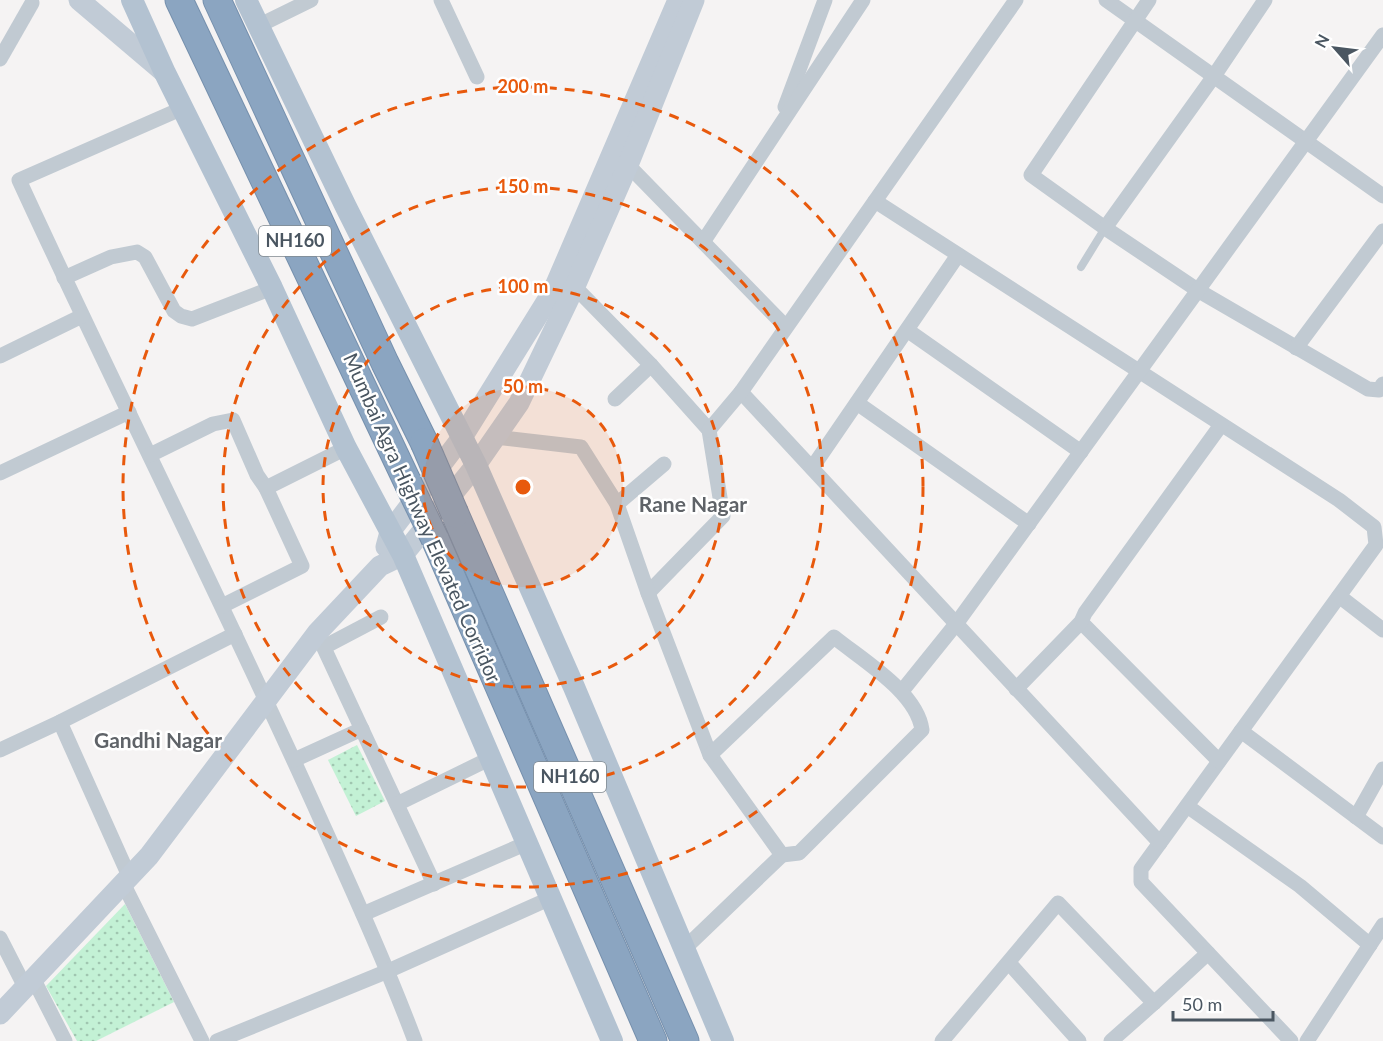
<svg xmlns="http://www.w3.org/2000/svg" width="1383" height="1041" font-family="Lato,sans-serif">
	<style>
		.park { fill: url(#park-dots) }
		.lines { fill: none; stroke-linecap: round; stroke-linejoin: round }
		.highway-casing { stroke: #7690ad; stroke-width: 29 }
		.lane { stroke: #c1cad2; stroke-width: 8 }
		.street { stroke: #c1cad2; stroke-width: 15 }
		.secondary { stroke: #c1cbd6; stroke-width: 21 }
		.primary { stroke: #b3c2d1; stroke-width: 22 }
		.highway { stroke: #8ba5c1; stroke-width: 27 }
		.highway-bridge-casing { stroke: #7690ad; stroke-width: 29; stroke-linecap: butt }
		.highway-bridge { stroke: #8ba5c1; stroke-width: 27 }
		.ring { fill: none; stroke: #e8590c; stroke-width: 3; stroke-dasharray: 10 8 }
		.labels { text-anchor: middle; stroke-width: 5; stroke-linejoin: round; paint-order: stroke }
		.shield { fill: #fff; stroke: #808990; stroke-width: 1.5 }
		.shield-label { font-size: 18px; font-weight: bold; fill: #4a5661 }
		.street-label { font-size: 20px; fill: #4a5661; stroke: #fff }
		.neighbourhood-label { font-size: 21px; font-weight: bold; fill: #5f6368; stroke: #fff }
		.centre { fill: #e8590c; stroke: #fff; stroke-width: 3 }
		.ring-label { font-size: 18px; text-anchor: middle; font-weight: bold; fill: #e8590c; stroke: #fff; stroke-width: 5; stroke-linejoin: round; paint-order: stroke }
	</style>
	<defs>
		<pattern id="park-dots" width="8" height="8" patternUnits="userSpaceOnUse" patternTransform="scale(1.5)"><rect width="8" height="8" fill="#c3f1d5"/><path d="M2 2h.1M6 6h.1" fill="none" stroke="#a0c6b0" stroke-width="1.8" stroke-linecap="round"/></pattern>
	</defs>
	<rect width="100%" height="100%" fill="#f5f3f3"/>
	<g class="park">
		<polygon points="357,745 385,801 356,816 328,760"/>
		<polygon points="125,904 174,1002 96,1041 77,1041 46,986"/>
	</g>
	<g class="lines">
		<defs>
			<g id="highway">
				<polyline points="179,0 408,483"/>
				<polyline points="217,0 385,363 424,442"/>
				<polyline points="455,514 685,1041"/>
				<polyline points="435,539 653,1041"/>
			</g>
		</defs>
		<use href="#highway" class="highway-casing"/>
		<polyline class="lane" points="1081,267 1105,228"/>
		<g class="street">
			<polyline points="441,0 477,77"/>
			<polyline points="1106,0 1383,196"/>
			<polyline points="1149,0 1031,175 1105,228 1199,291 1368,389 1379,390 1383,384"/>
			<polyline points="258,26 311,0"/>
			<polyline points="0,59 32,3"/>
			<polyline points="785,107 825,0"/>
			<path d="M183 108 19 180C115 389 219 594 314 805 349 883 385 961 415 1041"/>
			<polyline points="623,160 786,327"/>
			<polyline points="875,201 1339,500 1374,527 1376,545 1141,869 1141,882 1291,1041"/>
			<polyline points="1105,228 1214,76 1265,0"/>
			<polyline points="703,242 863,0"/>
			<polyline points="64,278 111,257 137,252 145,257 174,311 181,316 192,319 272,288"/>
			<polyline points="569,281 651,365 709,430 723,516 648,593"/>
			<polyline points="907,330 1081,452"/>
			<polyline points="1296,348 1383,231"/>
			<polyline points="0,356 82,316"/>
			<polyline points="741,392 1160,843"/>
			<polyline points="615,399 651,365"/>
			<polyline points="857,403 1029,524"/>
			<polyline points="709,430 741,392 1016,0"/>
			<polyline points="495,437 581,447 617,504 648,593 710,755 782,855 685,948"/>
			<polyline points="150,455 213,424 233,420 257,475 266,488 302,566 222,606"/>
			<polyline points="812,468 958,255"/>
			<polyline points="0,473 129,412"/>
			<polyline points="266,488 346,448"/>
			<polyline points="617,504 664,464"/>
			<polyline points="1339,596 1383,630"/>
			<polyline points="1081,622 1219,761"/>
			<polyline points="317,633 434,884"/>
			<polyline points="324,647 381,617"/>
			<polyline points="1016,689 1081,622 1085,613 1221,425"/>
			<polyline points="902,691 956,624 1383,35"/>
			<polyline points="60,722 129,876"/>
			<polyline points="1241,731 1383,837"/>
			<polyline points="0,750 60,722 235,634"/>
			<path d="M710 755 834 637C862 660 917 692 922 730L799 853 782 855"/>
			<polyline points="294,760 362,729"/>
			<polyline points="397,804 491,758"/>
			<polyline points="1187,806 1300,886 1370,945"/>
			<polyline points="1356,817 1383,769"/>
			<polyline points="123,883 202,1041"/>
			<polyline points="363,914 527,843"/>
			<polyline points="0,938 25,987"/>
			<polyline points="1009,963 1079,1041"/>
			<polyline points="33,978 65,1041"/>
			<polyline points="1154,1003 1208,953"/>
			<polyline points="217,1041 388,971 551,898"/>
			<polyline points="942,1041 1058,903 1154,1003 1111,1041"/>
			<polyline points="1307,1041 1383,925"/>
		</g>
		<g class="secondary">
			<polyline points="79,0 165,73"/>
			<polyline points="386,547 390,532 463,436 553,291 678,0"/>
			<polyline points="0,1014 149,856 317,633 380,566 403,555 476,465 519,403 575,286 628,165 694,0"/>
		</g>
		<g class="primary">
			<polyline points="132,0 165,73 272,288 346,448 403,555 612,1041"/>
			<polyline points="246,0 346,207 476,465 574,687 723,1041"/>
		</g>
		<use href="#highway" class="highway"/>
		<defs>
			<g id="highway-bridge">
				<polyline points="424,442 455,514"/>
				<polyline points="408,483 435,539"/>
			</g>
		</defs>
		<use href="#highway-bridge" class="highway-bridge-casing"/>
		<use href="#highway-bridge" class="highway-bridge"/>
	</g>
	<circle cx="523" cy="487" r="100" fill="#e8590c" fill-opacity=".12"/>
	<g class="ring">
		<circle cx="523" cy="487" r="100"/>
		<circle cx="523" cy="487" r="200"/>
		<circle cx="523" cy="487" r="300"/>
		<circle cx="523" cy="487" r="400"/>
	</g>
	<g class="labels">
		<g class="shield">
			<rect x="259" y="226" width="72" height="30" rx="4.5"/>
			<rect x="534" y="762" width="72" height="30" rx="4.5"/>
		</g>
		<g class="shield-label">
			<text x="295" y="247">NH160</text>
			<text x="570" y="783">NH160</text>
		</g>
		<g class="street-label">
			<text transform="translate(422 518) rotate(66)" y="7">Mumbai Agra Highway Elevated Corridor</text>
		</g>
		<g class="neighbourhood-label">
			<text x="693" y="512">Rane Nagar</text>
			<text x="158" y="748">Gandhi Nagar</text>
		</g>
	</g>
	<circle cx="523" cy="487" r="9" class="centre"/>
	<g class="ring-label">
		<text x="523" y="93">200 m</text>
		<text x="523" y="193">150 m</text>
		<text x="523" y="293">100 m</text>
		<text x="523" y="393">50 m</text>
	</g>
	<g transform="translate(1335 48) rotate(298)" stroke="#ffffff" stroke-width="4.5" paint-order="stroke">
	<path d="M0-4.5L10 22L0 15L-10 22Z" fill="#4a5661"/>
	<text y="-9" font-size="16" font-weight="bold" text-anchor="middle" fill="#4a5661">N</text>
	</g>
	<path d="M1173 1011v9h100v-9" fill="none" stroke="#4a5661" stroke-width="3"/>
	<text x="1182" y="1011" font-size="18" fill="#4a5661" stroke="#ffffff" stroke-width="4.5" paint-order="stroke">50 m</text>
</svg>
